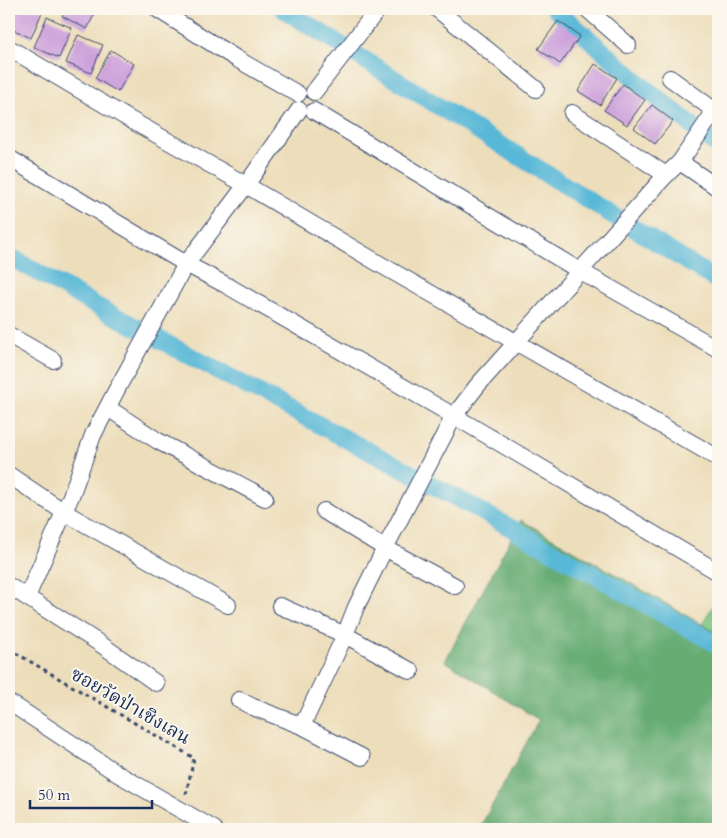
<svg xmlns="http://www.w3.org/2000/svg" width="727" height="838" font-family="Cardo,'Noto Serif Thai',serif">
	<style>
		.green { fill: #7dc886; stroke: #4c7c72 }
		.forest { fill: #66ac73; stroke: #406e68 }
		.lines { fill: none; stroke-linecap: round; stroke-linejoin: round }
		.canal { stroke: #59b8d7; stroke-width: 18 }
		.building { fill: #cca0db }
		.minor-casing { stroke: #3a496c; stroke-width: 18 }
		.path { stroke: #3a496c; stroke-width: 3; stroke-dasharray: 4 4; stroke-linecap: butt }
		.minor { stroke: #fff; stroke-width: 16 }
		.labels { text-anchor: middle; stroke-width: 4; stroke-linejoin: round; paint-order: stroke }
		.street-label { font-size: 19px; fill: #1b2f5e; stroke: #fbf7ec }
	</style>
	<rect width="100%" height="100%" fill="#fbf7ec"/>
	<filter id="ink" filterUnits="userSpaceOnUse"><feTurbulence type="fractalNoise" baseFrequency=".02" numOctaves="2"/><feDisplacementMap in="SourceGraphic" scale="10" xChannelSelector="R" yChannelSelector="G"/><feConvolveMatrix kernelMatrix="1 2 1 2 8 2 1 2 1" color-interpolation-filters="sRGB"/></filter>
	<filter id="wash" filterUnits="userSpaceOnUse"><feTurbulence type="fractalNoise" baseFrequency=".0096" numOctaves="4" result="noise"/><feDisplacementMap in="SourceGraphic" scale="20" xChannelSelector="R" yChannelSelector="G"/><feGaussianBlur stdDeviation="1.12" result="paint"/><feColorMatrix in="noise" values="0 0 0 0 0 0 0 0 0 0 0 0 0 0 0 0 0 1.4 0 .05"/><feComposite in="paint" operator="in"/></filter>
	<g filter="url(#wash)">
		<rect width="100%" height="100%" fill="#eddebb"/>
		<polygon class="green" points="718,598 718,634 702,624"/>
		<polygon class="forest" points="521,520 718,634 718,829 479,829 539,720 445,661"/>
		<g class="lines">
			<g class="canal">
				<polyline points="283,9 718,281"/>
				<polyline points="555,9 645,88 718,146"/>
				<polyline points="9,256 102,309 470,505 718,645"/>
			</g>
		</g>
		<g id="blocks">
			<g class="building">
				<polygon points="16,9 43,10 31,38 9,28 9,26"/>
				<polygon points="66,9 97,9 87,29 62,16"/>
				<polygon points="47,17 72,28 59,58 34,47"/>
				<polygon points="558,21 580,36 560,64 538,49"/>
				<polygon points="78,35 103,45 91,73 66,63"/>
				<polygon points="111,50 134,64 118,92 95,78"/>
				<polygon points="595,64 617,78 600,105 578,91"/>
				<polygon points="623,84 645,100 627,125 604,110"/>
				<polygon points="652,105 673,121 655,144 634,128"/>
			</g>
		</g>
	</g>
	<g filter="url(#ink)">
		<use href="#blocks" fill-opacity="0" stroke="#3a496c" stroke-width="1"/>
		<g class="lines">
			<defs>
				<g id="minor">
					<polyline points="157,9 237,59 298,94"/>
					<polyline points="437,9 536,89"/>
					<polyline points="587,9 628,45"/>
					<polyline points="9,48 129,119 246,185 383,266 718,458"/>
					<polyline points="670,78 715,111"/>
					<polyline points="314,92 378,9"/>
					<polyline points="314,111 580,271 718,349"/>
					<polyline points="572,113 666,175"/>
					<polyline points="9,158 186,264 226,285 454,416 718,572"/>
					<polyline points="680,162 718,188"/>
					<polyline points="9,335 53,360"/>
					<polyline points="108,408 158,441 265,498"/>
					<polyline points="9,475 64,512 228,605"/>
					<polyline points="324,511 385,548 455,586"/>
					<polyline points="9,586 99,643 156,683"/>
					<polyline points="27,597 71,496 93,435 117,389 186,264 246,185 299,110"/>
					<polyline points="280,606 345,635 411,671"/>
					<polyline points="239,700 253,707 302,726 362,757"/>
					<polyline points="9,703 15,706 118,774 214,829"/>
					<polyline points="302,726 345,635 356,607 385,548 454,416 477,386 666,175 680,162 718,106"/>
				</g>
			</defs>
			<use href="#minor" class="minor-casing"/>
			<polyline class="path" points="9,649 194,758 186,794"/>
			<use href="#minor" class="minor"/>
		</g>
	</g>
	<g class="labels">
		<g class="street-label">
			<text transform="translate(131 705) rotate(30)" y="7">ซอยวัดป่าเชิงเลน</text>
		</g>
	</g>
	<rect width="727" height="838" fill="none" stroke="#fbf7ec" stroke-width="30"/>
	<path d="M30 800v8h122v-8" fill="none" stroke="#1b2f5e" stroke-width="2.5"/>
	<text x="38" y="800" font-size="15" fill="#1b2f5e" stroke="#fbf7ec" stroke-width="4" paint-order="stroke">50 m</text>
</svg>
